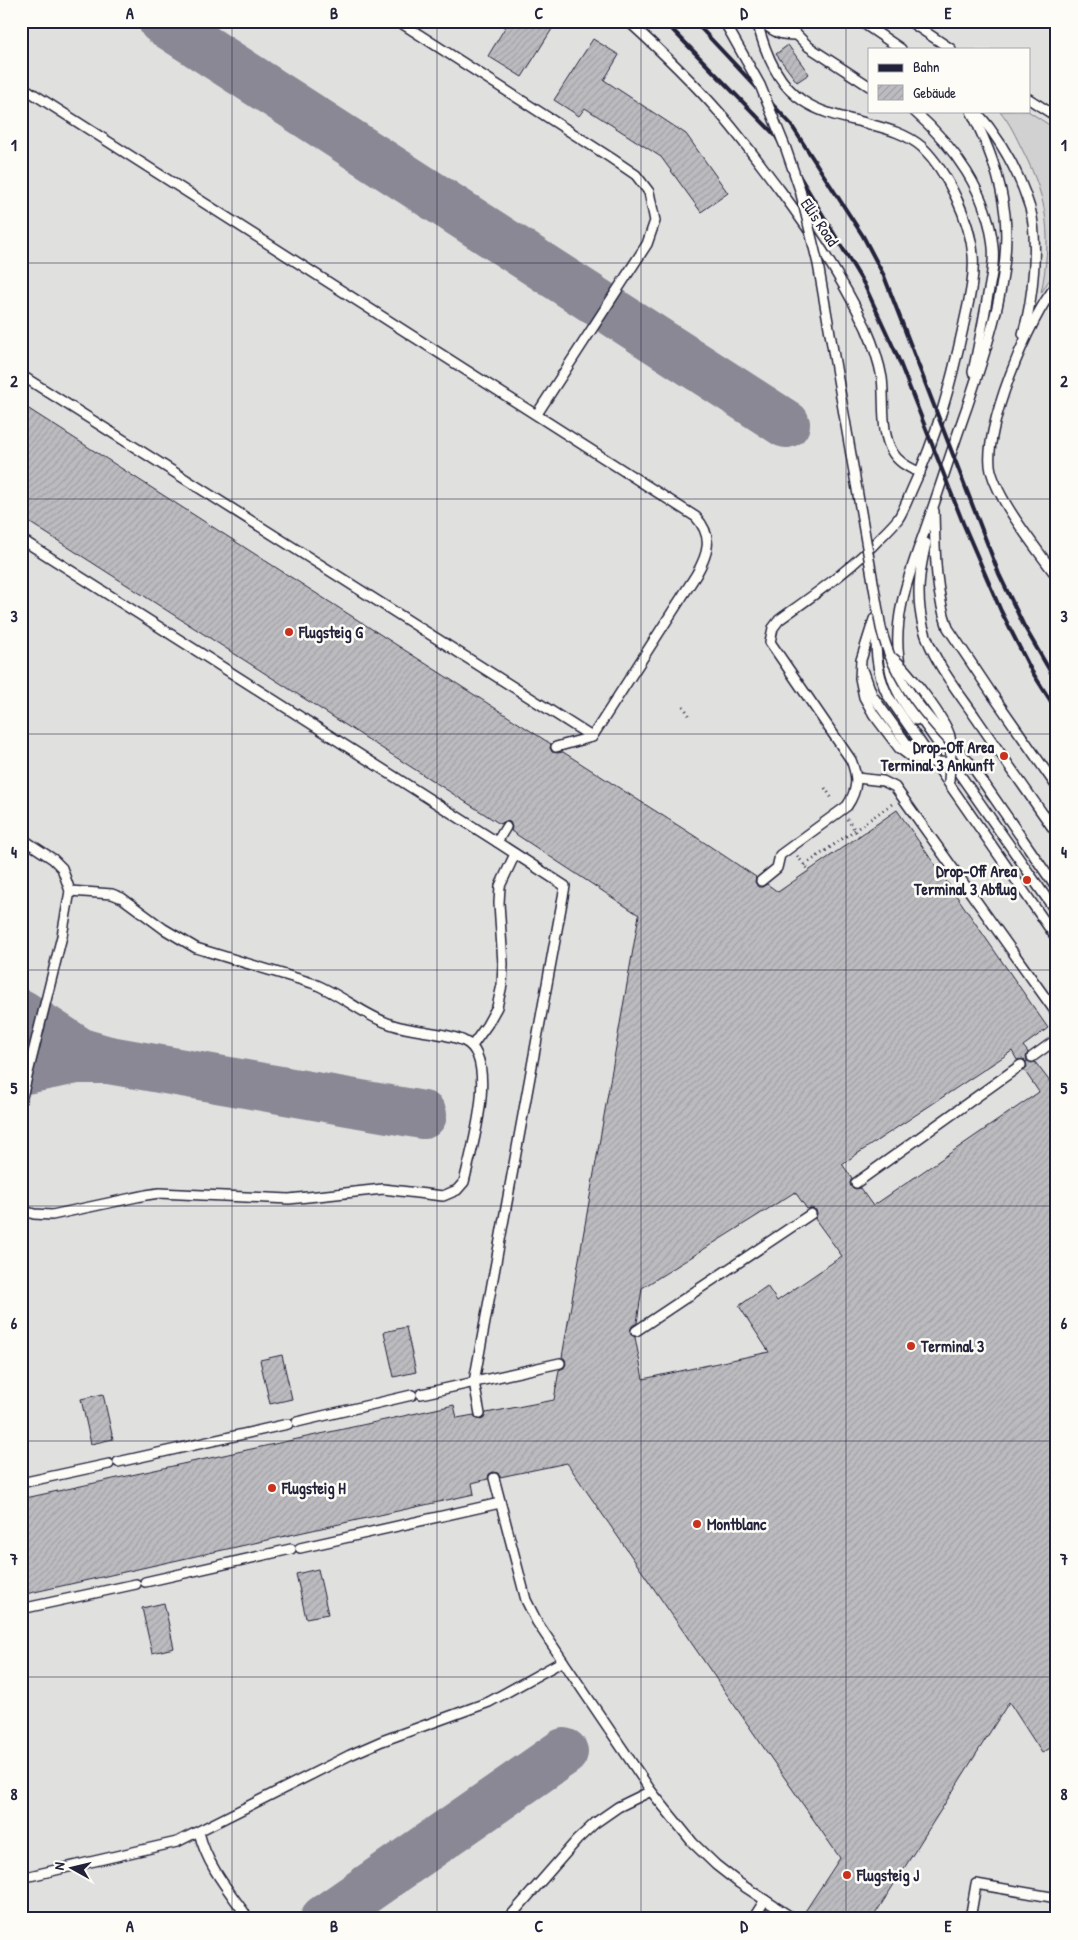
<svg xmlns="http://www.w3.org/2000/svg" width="1078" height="1940" font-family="'Patrick Hand',sans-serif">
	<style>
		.built { fill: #e0e0df; fill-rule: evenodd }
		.grass { fill: #d2d1d1; stroke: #7a7a86 }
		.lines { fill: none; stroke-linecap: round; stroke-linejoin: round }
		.taxiway { stroke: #898894; stroke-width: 48 }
		.building { fill: url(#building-hatch); stroke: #22223b; fill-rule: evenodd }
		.lane-casing { stroke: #22223b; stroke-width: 12 }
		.path { stroke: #22223b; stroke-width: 3; stroke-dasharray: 1 4; stroke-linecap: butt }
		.lane { stroke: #fdfcf7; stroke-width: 9 }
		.rail { stroke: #22223b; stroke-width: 4 }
		.lane-bridge-casing { stroke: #22223b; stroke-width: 12; stroke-linecap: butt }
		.lane-bridge { stroke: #fdfcf7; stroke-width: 9 }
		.grid { fill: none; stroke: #22223b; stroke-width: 1; stroke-opacity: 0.55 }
		.poi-dot { fill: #c8321e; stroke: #fdfcf7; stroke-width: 2 }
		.labels { text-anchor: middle; stroke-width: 5; stroke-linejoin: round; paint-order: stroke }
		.street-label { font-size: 16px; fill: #22223b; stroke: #fdfcf7 }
		.poi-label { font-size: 16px; font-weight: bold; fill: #22223b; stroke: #fdfcf7; text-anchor: start }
		.neatline { fill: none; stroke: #22223b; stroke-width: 2 }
		.grid-label { font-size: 16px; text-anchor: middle; font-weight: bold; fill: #22223b }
	</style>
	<defs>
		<pattern id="building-hatch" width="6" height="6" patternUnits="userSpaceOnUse" patternTransform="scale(1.25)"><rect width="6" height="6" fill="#bcbcc0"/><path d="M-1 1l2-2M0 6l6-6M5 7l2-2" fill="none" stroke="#a1a1a6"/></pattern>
	</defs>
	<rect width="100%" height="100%" fill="#f0efec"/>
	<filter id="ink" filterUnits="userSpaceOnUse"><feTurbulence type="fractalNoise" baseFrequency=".02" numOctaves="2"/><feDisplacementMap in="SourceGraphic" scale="10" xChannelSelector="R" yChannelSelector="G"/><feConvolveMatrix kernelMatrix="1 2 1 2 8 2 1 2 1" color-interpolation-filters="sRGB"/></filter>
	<g filter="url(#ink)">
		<path class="built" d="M21 21H1057V1919H21ZM869 49H1029V111H869Z"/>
		<path class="grass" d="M1000 111H1028L1057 130V268L1041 293C1052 237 1049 202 1023 151 1016 137 1010 123 1000 111Z"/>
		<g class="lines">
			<g class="taxiway">
				<polyline points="162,21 786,424"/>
				<polyline points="21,1013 81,1052 109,1060 423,1115"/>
				<polyline points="21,1071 77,1060 108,1060"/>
				<polyline points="324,1919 564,1752"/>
			</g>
		</g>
		<g class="building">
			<polygon points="509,21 557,21 522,77 488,56"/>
			<polygon points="593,39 619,55 604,80 686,134 728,193 701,212 661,157 585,108 579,116 554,100"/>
			<polygon points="788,45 809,74 797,82 776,54"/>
			<path d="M21 404 551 744 550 748 552 752 557 753 563 752 693 835 756 877 755 882 758 887H762L767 884 778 892 897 810 1048 1028 1023 1046 1028 1052 1026 1057 1027 1061 1032 1063 1035 1062 1057 1091V1744L1042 1753 1009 1702 872 1919H800L840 1858 567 1463 500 1477 498 1473 493 1472 489 1474 488 1479 472 1483 474 1494 21 1595V1499L454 1405 457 1418 474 1415 476 1418 481 1420 484 1418 486 1413 554 1400 559 1370 564 1368 566 1364 565 1359 562 1357 639 915 511 831 512 827 510 822 506 821 500 824 21 517ZM1012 1051 1017 1060 1023 1059 1026 1062 1027 1067 1024 1070 1039 1092 873 1206 860 1188 856 1189 851 1187 850 1183 852 1178 842 1164ZM795 1192 807 1209 811 1208 816 1210 817 1214 815 1219 842 1256 777 1301 767 1286 739 1306 769 1352 643 1379 635 1337 631 1335 630 1331 632 1326 637 1323 642 1288Z"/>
			<polygon points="406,1327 416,1372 394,1377 384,1332"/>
			<polygon points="282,1355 292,1399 270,1404 260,1360"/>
			<polygon points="103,1394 113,1439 91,1444 81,1399"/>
			<polygon points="318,1569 328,1614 306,1618 296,1574"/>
			<polygon points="164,1603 174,1648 152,1653 142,1608"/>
		</g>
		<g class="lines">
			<defs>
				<g id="lane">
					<polyline points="398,21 611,158 636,175 649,192 655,221 647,244 537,414"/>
					<path d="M628 21C660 50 691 80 719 112 741 137 760 164 780 190 812 233 843 279 866 328 873 344 879 361 882 378 885 401 880 433 893 453 899 463 909 467 920 473"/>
					<path d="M757 21C764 50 777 84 803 101 822 114 847 118 869 124 888 129 907 134 922 147 947 171 970 220 973 255 975 279 968 304 963 328 951 383 937 436 913 487 908 498 904 510 898 519 893 525 887 531 882 536 852 569 815 594 779 620L773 628 770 642 851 760C858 777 858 790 847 806L780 855 777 868 761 881"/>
					<path d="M762 21C772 32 781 35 795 35"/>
					<polyline points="783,21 809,47 869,86"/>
					<polyline points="860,21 901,49"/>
					<polyline points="909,21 951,49"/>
					<path d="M21 86 696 517C714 537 708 554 696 575L592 737 556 747"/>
					<polyline points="1029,99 1057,117"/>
					<path d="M914 111C954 146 988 193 993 247 995 265 990 283 987 300 983 324 978 348 973 372"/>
					<path d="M976 111C1001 140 1019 172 1030 208 1039 241 1033 300 1023 334"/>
					<path d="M1057 285C1030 315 981 433 991 471 1000 504 1037 549 1057 577"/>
					<polyline points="21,375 592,737"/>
					<path d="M934 511C935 550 935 591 948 628L992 694 1057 787"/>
					<polyline points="21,539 497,842"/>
					<path d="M926 543C919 572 916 597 923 626 932 660 957 690 976 718 1003 757 1030 796 1057 834"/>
					<path d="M877 617C875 645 875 670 888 696L1057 939"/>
					<polyline points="874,619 861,660 860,678 864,697 874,715 899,748 911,757 934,762"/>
					<path d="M888 655C890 682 900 699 916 720"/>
					<path d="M901 669C890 623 909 575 924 533 939 491 952 449 967 407 987 346 1011 280 1005 215 1001 178 988 145 971 111"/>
					<polyline points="864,672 872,695 917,758"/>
					<polyline points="908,693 921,719 1057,913"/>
					<polyline points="970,763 1057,889"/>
					<polyline points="857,778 883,781 895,787 1057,1014"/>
					<polyline points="21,838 53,859 62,868 70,891 62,936 21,1101"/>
					<polyline points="472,1046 487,1025 497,1007 502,985 503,964 499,903 500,886 515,854"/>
					<polyline points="1032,1057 1057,1039"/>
					<polyline points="856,1183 1021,1065"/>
					<path d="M21 1210 34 1214 52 1215 146 1195 159 1193 289 1199 383 1189 443 1196 457 1190 464 1182C471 1152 500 1057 464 1041 445 1032 414 1032 393 1025 364 1016 341 994 312 983L196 948 164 929 122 898 112 894 70 891"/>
					<polyline points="636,1331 811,1214"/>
					<polyline points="421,1394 560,1363"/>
					<polyline points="480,1414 474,1382 565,886 497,842 506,827"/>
					<polyline points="297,1422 412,1395"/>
					<polyline points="118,1462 288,1424"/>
					<polyline points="494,1478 526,1600 537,1622 563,1661 651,1791 693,1843 716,1865 739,1883 794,1919"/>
					<polyline points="21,1483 109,1464"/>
					<polyline points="300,1548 500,1503"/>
					<polyline points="145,1582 291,1549"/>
					<polyline points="21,1609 136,1584"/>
					<path d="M199 1832C207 1866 229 1891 249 1919"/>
					<polyline points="21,1878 177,1842 350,1755 382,1741 489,1702 563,1661"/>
					<polyline points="508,1919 577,1840 595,1823 618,1807 651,1791"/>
					<polyline points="753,1919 765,1900"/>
					<polyline points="970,1919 976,1884 1057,1898"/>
				</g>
			</defs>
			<use href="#lane" class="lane-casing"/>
			<g class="path">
				<polyline points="683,706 691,718"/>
				<polyline points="825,788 833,800"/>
				<polyline points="847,819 859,836"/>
				<polyline points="797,856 809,870"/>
				<polyline points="805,865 892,804"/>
			</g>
			<use href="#lane" class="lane"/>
			<g class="rail">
				<polyline points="664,21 775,135 864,284 896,353 963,523 1001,611 1031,670 1057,711"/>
				<polyline points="694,21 790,123 863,236 884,276 999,574 1024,626 1057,683"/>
			</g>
			<defs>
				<g id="lane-bridge">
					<path d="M724 21 760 85 786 149 800 190 818 264 881 628C894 684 932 723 970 763"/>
					<path d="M893 658C906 668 947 721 950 737 953 749 949 770 949 783"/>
					<polyline points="934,762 970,763"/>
				</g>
			</defs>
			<use href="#lane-bridge" class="lane-bridge-casing"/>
			<use href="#lane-bridge" class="lane-bridge"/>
		</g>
	</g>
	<path class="grid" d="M232 21V1919M437 21V1919M641 21V1919M846 21V1919M21 263H1057M21 499H1057M21 734H1057M21 970H1057M21 1206H1057M21 1441H1057M21 1677H1057"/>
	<g class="poi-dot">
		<circle cx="289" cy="632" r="5"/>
		<circle cx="1004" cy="756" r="5"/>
		<circle cx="1027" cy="880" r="5"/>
		<circle cx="911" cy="1346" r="5"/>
		<circle cx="272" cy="1488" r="5"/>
		<circle cx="697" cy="1524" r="5"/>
		<circle cx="847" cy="1875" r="5"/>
	</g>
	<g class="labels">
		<g class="street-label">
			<text transform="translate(820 222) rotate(56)" y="6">Ellis Road</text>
		</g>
		<g class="poi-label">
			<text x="299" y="638">Flugsteig G</text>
			<text x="994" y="753" text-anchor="end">Drop-Off Area<tspan x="994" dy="18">Terminal 3 Ankunft</tspan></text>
			<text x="1017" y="877" text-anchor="end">Drop-Off Area<tspan x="1017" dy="18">Terminal 3 Abflug</tspan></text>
			<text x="921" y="1352">Terminal 3</text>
			<text x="282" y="1494">Flugsteig H</text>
			<text x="707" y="1530">Montblanc</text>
			<text x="857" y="1881">Flugsteig J</text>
		</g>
	</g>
	<rect width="1078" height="1940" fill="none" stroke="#fdfcf7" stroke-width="55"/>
	<rect x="868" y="48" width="162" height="65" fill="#fdfcf7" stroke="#a5a5ac"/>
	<rect x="878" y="64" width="25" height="8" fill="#22223b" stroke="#a5a5ac"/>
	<text x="913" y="72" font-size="15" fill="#22223b">Bahn</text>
	<rect x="878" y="85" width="25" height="15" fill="url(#building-hatch)" stroke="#a5a5ac"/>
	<text x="913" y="98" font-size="15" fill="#22223b">Gebäude</text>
	<g transform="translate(72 1868) rotate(278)" stroke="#fdfcf7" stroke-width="4" paint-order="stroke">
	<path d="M0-4L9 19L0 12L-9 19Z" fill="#22223b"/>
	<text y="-8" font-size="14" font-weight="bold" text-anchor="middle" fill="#22223b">N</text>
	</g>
	<rect x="28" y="28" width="1022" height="1884" class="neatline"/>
	<g class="grid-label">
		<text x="130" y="19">A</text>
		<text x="334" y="19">B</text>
		<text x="539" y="19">C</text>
		<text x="744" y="19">D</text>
		<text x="948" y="19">E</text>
		<text x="14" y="151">1</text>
		<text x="1064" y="151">1</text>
		<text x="14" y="387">2</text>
		<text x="1064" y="387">2</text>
		<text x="14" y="622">3</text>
		<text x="1064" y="622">3</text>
		<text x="14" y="858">4</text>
		<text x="1064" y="858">4</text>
		<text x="14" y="1094">5</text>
		<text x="1064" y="1094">5</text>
		<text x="14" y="1329">6</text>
		<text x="1064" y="1329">6</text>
		<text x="14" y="1565">7</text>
		<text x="1064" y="1565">7</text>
		<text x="14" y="1800">8</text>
		<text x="1064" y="1800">8</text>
		<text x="130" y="1932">A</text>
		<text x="334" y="1932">B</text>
		<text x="539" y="1932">C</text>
		<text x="744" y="1932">D</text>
		<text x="948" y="1932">E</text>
	</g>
</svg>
